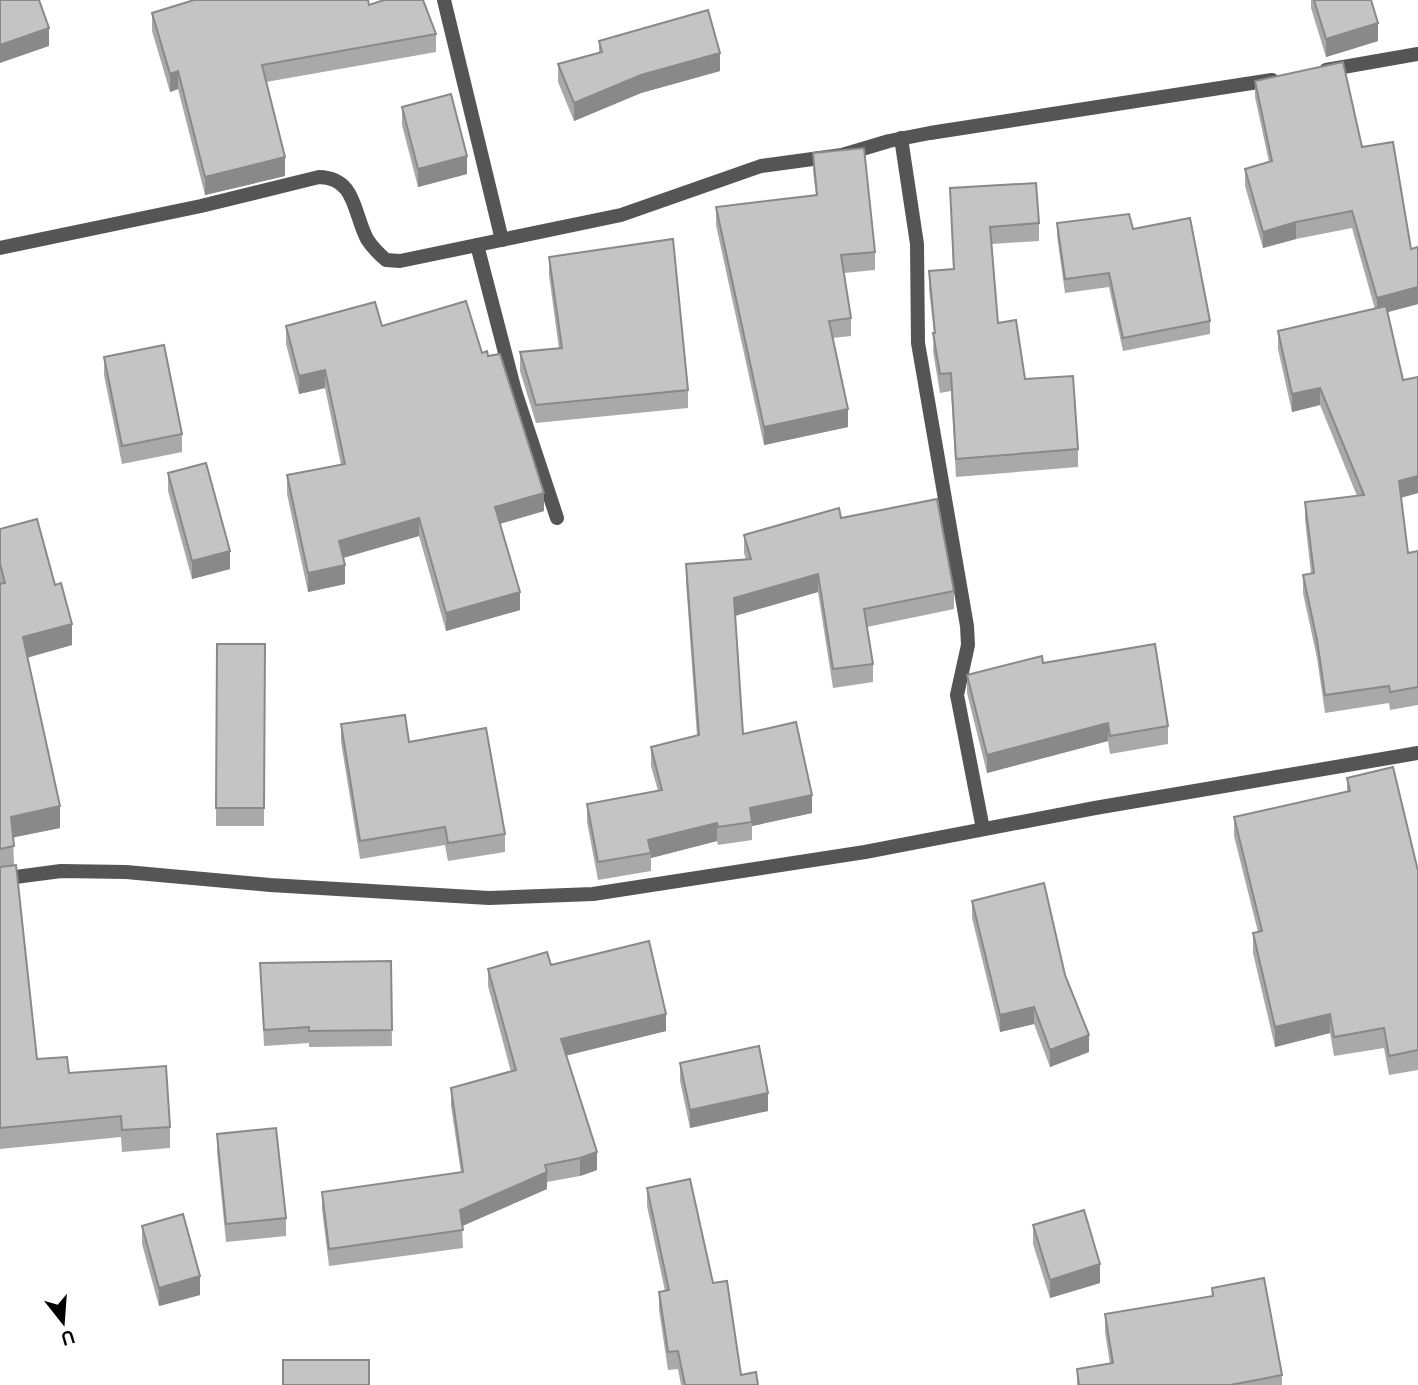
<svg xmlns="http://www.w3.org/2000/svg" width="1418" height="1385" font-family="Overpass,sans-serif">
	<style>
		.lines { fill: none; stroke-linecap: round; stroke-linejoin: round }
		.street { stroke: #555; stroke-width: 14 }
		.wall { fill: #a9a9a9 }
		.shaded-wall { fill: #898989 }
		.building { fill: #c4c4c4; stroke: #898989; stroke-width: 2 }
	</style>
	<rect width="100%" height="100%" fill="#fff"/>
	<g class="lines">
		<g class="street">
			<polyline points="444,0 502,240"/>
			<polyline points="1326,70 1418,54"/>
			<polyline points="901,138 917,244 918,343 967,626 968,645 957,695 983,829"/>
			<polyline points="477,245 515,391 557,518"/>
			<path d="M0 248 201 206 319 177C356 178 353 212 367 239 372 247 379 254 386 260L400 261 621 215 761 166 842 155 889 141 930 133 1272 80"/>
			<polyline points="0,879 61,871 126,872 270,885 489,898 593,894 865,852 1095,808 1418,753"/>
		</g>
	</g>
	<g class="wall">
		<polygon points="1311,0 1371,0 1378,41 1326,57 1311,8"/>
		<polygon points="369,5 436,34 436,52 266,82 285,176 205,195 178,89 170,92 152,31 152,13"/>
		<polygon points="599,41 720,71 641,93 574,121 558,82 558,64 599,53"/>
		<polygon points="1255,81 1362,147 1418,304 1388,312 1403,380 1418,377 1418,493 1401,498 1408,553 1418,551 1418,705 1390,710 1389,703 1325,713 1317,658 1303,593 1303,575 1311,573 1305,520 1305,502 1357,496 1320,405 1292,412 1278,349 1278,331 1375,309 1352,228 1296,239 1263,248 1245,186 1245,169 1269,162 1255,97"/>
		<polygon points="402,107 467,174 418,187 402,125"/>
		<polygon points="813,153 875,252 875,270 844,273 851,318 851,336 833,338 848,427 764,445 716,225 716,207 816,195 813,171"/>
		<polygon points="950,188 1039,223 1039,241 992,244 998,323 1025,379 1078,449 1078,467 956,477 951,391 940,393 933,351 934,333 929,289 929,271 953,269"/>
		<polygon points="1057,223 1133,229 1210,321 1210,334 1123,351 1109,287 1065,293 1057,236"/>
		<polygon points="549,257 688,390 688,408 536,423 520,371 520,352 559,349 549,275"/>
		<polygon points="286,326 382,326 482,353 544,511 500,524 520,610 446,631 419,536 343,558 345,584 308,592 287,494 287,475 341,465 325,388 299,394 286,344"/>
		<polygon points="104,357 182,434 182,452 122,464 104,375"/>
		<polygon points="168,473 230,569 192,579 168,491"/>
		<polygon points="841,518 954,591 954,609 867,627 873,664 873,682 833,688 818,592 735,616 743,734 812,813 752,826 752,840 718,845 717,841 651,858 651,871 598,880 587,822 587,804 658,791 651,766 651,747 697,736 686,582 686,564 746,560 744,553 744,535"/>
		<polygon points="0,529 55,585 72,645 27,657 60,828 13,837 14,865 37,1059 69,1073 170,1127 170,1148 122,1152 121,1137 0,1149"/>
		<polygon points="217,644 265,644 264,826 216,826"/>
		<polygon points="1043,663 1168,726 1168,744 1110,754 1108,741 987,773 967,693 967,675"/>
		<polygon points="341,724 409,742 505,834 505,852 448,861 445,845 360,859 341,742"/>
		<polygon points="1347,778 1418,871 1418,1070 1389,1075 1384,1048 1334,1056 1330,1033 1275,1047 1253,953 1253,933 1258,932 1234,836 1234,817 1347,791"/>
		<polygon points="972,901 1065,975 1089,1052 1050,1067 1034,1024 1000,1032 972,918"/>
		<polygon points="391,961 392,1046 309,1047 309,1043 264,1046 260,963"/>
		<polygon points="551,965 666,1031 566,1055 597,1170 580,1176 547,1182 547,1189 462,1226 463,1248 329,1266 322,1209 322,1192 461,1173 451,1106 451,1088 511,1072 488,986 488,969"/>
		<polygon points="680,1063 768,1111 690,1128 680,1081"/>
		<polygon points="217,1134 286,1218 286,1236 226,1242 217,1152"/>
		<polygon points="647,1188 713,1283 741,1375 758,1385 681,1385 678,1369 668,1370 659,1310 659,1292 665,1291 647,1206"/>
		<polygon points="1033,1225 1100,1283 1050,1298 1033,1244"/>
		<polygon points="142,1226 200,1295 159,1306 142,1244"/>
		<polygon points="1212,1288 1282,1375 1282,1385 1077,1385 1077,1369 1110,1364 1105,1332 1105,1314 1212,1297"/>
	</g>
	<g class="shaded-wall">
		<polygon points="1378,23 1378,41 1326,57 1326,39"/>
		<polygon points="49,28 49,46 0,63 0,45"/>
		<polygon points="720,53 720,71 641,93 574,121 574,103 641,75"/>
		<polygon points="178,71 178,89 170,92 170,74"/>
		<polygon points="467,156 467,174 418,187 418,169"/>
		<polygon points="285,157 285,176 205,195 205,177"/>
		<polygon points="1296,222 1296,239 1263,248 1263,232"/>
		<polygon points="1418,287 1418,304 1377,315 1377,298"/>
		<polygon points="325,370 325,388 299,394 299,376"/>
		<polygon points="1320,388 1320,405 1292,412 1292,394"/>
		<polygon points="848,409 848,427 764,445 764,427"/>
		<polygon points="1418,476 1418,493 1399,498 1399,481"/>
		<polygon points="544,493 544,511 495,525 495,507"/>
		<polygon points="419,518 419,536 339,559 339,541"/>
		<polygon points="230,551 230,569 192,579 192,561"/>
		<polygon points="345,565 345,584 308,592 308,573"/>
		<polygon points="818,574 818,592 734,616 734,598"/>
		<polygon points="520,592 520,610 446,631 446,613"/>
		<polygon points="72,624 72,645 23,659 23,637"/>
		<polygon points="1108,723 1108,741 987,773 987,755"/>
		<polygon points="812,795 812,813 752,826 750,808"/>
		<polygon points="60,806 60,828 11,838 11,817"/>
		<polygon points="717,823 717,841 651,858 648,840"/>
		<polygon points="1034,1007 1034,1024 1000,1032 1000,1015"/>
		<polygon points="666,1014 666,1031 561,1057 561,1039"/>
		<polygon points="1330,1014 1330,1033 1275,1047 1275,1027"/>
		<polygon points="1089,1035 1089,1052 1050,1067 1050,1050"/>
		<polygon points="768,1093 768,1111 690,1128 690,1110"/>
		<polygon points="597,1152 597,1170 580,1176 580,1158"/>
		<polygon points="547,1172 547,1189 460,1227 460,1210"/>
		<polygon points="1100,1264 1100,1283 1050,1298 1050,1280"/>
		<polygon points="200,1276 200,1295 159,1306 159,1288"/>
	</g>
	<g class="building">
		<polygon points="0,0 39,0 49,28 0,45"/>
		<polygon points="194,0 368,0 369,5 384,0 423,0 436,34 262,65 285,157 205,177 178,71 170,74 152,13"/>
		<polygon points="1314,0 1371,0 1378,23 1326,39"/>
		<polygon points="708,10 720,53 641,75 574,103 558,64 602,52 599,41"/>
		<polygon points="1343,62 1362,147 1393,142 1411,249 1418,247 1418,287 1377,298 1352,211 1296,222 1263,232 1245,169 1272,161 1255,81"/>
		<polygon points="451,94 467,156 418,169 402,107"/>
		<polygon points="864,148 875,252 841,255 851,318 829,321 848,409 764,427 716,207 817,195 813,153"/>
		<polygon points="1036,183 1039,223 990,227 998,323 1016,320 1025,379 1073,376 1078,449 956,459 951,373 940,374 933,333 935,333 929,271 954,269 950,188"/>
		<polygon points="1129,214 1133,229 1190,218 1210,321 1123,338 1109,273 1065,279 1057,223"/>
		<polygon points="673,239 688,390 536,405 520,352 562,348 549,257"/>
		<polygon points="466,301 482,353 487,351 488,356 500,354 544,493 495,507 520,592 446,613 419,518 339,541 345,565 308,573 287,475 345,464 325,370 299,376 286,326 375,302 382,326"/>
		<polygon points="1386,306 1403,380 1418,377 1418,476 1399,481 1408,553 1418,551 1418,687 1390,692 1389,686 1325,695 1317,640 1303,575 1314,573 1305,502 1364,495 1320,388 1292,394 1278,331"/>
		<polygon points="164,345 182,434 122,446 104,357"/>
		<polygon points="206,463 230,551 192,561 168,473"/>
		<polygon points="937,499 954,591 864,609 873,664 833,669 818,574 734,598 743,734 796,722 812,795 750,808 752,822 718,827 717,823 648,840 651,853 598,862 587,804 662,790 651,747 699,735 686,564 751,559 744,535 839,508 841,518"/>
		<polygon points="37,519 55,585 61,583 72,624 23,637 60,806 11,817 14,846 0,849 0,584 5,583 0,564 0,529"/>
		<polygon points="217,644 265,644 264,808 216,808"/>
		<polygon points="1155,644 1168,726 1110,736 1108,723 987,755 967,675 1042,656 1043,663"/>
		<polygon points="405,715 409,742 486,728 505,834 448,843 445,827 360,841 341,724"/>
		<polygon points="1393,767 1418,871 1418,1050 1389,1056 1384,1028 1334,1037 1330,1014 1275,1027 1253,933 1262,931 1234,817 1350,791 1347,778"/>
		<polygon points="16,865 37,1059 67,1057 69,1073 166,1066 170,1127 122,1130 121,1116 0,1128 0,867"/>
		<polygon points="1044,883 1065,975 1089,1035 1050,1050 1034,1007 1000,1015 972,901"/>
		<polygon points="649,941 666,1014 561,1039 597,1152 580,1158 545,1165 547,1172 460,1210 463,1230 329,1249 322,1192 463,1172 451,1088 516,1070 488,969 547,952 551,965"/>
		<polygon points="391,961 392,1030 309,1031 309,1027 264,1030 260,963"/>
		<polygon points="759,1046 768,1093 690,1110 680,1063"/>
		<polygon points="276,1128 286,1218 226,1224 217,1134"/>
		<polygon points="690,1179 713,1283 727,1281 741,1375 756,1372 758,1385 685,1385 678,1351 668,1352 659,1292 669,1290 647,1188"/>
		<polygon points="1084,1210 1100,1264 1050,1280 1033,1225"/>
		<polygon points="183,1214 200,1276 159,1288 142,1226"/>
		<polygon points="1264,1278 1282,1375 1230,1385 1079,1385 1077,1369 1113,1363 1105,1314 1213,1296 1212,1288"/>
		<rect x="283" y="1360" width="86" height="25"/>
	</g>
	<g transform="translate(63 1322) rotate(163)" stroke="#ffffff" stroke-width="5" paint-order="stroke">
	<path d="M0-5L12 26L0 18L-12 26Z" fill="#000000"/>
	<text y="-10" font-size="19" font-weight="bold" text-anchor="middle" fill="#000000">U</text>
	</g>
</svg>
